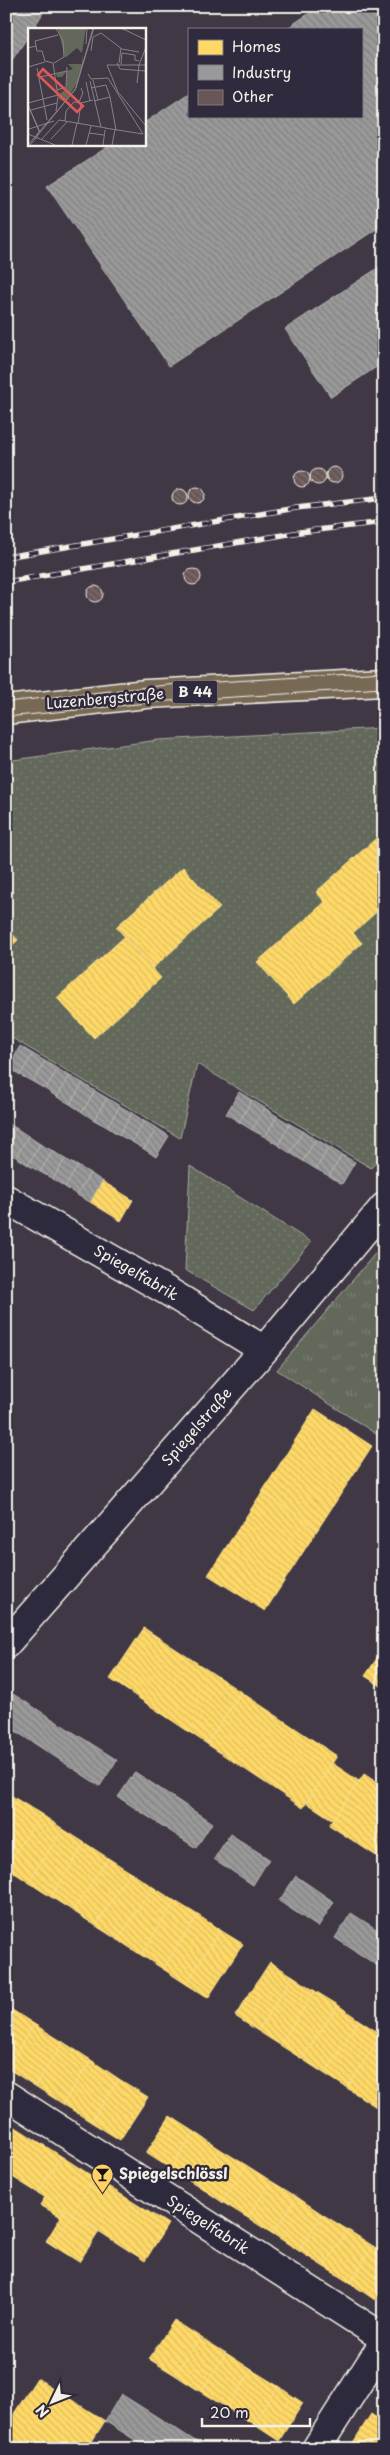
<svg xmlns="http://www.w3.org/2000/svg" width="390" height="2455" font-family="'Playpen Sans',sans-serif">
	<style>
		.grass { fill: url(#grass-dots); stroke: #abaca1 }
		.park { fill: url(#park-tufts); stroke: #abaca1 }
		.homes { fill: url(#homes-back-hatch); stroke: #fce08d }
		.industry { fill: url(#industry-back-hatch); stroke: #b4b3b1 }
		.building { fill: url(#building-back-hatch); stroke: #f4f1e8 }
		.lines { fill: none; stroke-linecap: round; stroke-linejoin: round }
		.minor-casing { stroke: #f4f1e8; stroke-width: 31 }
		.primary-casing { stroke: #f4f1e8; stroke-width: 31 }
		.minor { stroke: #2f2a3d; stroke-width: 28 }
		.primary { stroke: #786954; stroke-width: 28 }
		.tram { stroke: #f4f1e8; stroke-width: 1 }
		.rail-casing { stroke: #f4f1e8; stroke-width: 5.5 }
		.rail { stroke: #2f2a3d; stroke-width: 4; stroke-dasharray: 11; stroke-linecap: butt }
		.labels { text-anchor: middle; stroke-width: 5; stroke-linejoin: round; paint-order: stroke }
		.shield { fill: #2f2a3d; stroke: #b9b5b5; stroke-width: 1 }
		.shield-label { font-size: 14px; font-weight: bold; fill: #f4f1e8 }
		.street-label { font-size: 15px; fill: #f4f1e8; stroke: #2f2a3d }
		.poi-label { font-size: 15px; font-weight: bold; fill: #f4f1e8; stroke: #2f2a3d; text-anchor: start }
		.inset-road { fill: none; stroke: #888286; stroke-width: 1 }
		.view { fill: #de5a58; fill-opacity: 0.15; stroke: #de5a58; stroke-width: 2.5 }
		.inset-edge { fill: none; stroke: #f4f1e8; stroke-width: 2.5 }
	</style>
	<defs>
		<pattern id="grass-dots" width="8" height="8" patternUnits="userSpaceOnUse" patternTransform="scale(1.25)"><rect width="8" height="8" fill="#62685a"/><path d="M2 2h.1M6 6h.1" fill="none" stroke="#797e72" stroke-width="1.8" stroke-linecap="round"/></pattern>
		<pattern id="park-tufts" width="24" height="20" patternUnits="userSpaceOnUse" patternTransform="scale(1.25)"><rect width="24" height="20" fill="#62685a"/><path d="M3 7l-1-3M5 7V3M7 7l1-3M15 17l-1-3M17 17v-4M19 17l1-3" fill="none" stroke="#797e72"/></pattern>
		<pattern id="homes-back-hatch" width="6" height="6" patternUnits="userSpaceOnUse" patternTransform="scale(1.25)"><rect width="6" height="6" fill="#ffd966"/><path d="M-1 5l2 2M0 0l6 6M5-1l2 2" fill="none" stroke="#dbbc60"/></pattern>
		<pattern id="industry-back-hatch" width="6" height="6" patternUnits="userSpaceOnUse" patternTransform="scale(1.25)"><rect width="6" height="6" fill="#999"/><path d="M-1 5l2 2M0 0l6 6M5-1l2 2" fill="none" stroke="#818180"/></pattern>
		<pattern id="building-back-hatch" width="6" height="6" patternUnits="userSpaceOnUse" patternTransform="scale(1.25)"><rect width="6" height="6" fill="#695757"/><path d="M-1 5l2 2M0 0l6 6M5-1l2 2" fill="none" stroke="#7f706f"/></pattern>
	</defs>
	<rect width="100%" height="100%" fill="#403845"/>
	<filter id="ink" filterUnits="userSpaceOnUse"><feTurbulence type="fractalNoise" baseFrequency=".02" numOctaves="2"/><feDisplacementMap in="SourceGraphic" scale="10" xChannelSelector="R" yChannelSelector="G"/><feConvolveMatrix kernelMatrix="1 2 1 2 8 2 1 2 1" color-interpolation-filters="sRGB"/></filter>
	<g filter="url(#ink)">
		<g class="grass">
			<polygon points="384,728 384,1153 371,1168 197,1064 180,1138 7,1035 6,1036 6,761 158,740"/>
			<polygon points="190,1166 311,1242 254,1310 185,1270"/>
		</g>
		<polygon class="park" points="384,1243 384,1439 277,1370"/>
		<g class="homes">
			<polygon points="383,832 384,905 353,933 316,892"/>
			<polygon points="183,867 220,908 153,968 116,927"/>
			<polygon points="325,902 362,943 294,1004 257,962"/>
			<polygon points="6,927 18,940 6,951"/>
			<polygon points="124,937 161,978 94,1038 57,998"/>
			<polygon points="102,1181 133,1200 121,1221 90,1202"/>
			<polygon points="315,1409 372,1446 318,1529 262,1492"/>
			<polygon points="262,1492 318,1529 265,1611 208,1575"/>
			<polygon points="144,1628 241,1692 207,1744 110,1679"/>
			<polygon points="384,1648 384,1688 365,1676"/>
			<polygon points="241,1692 337,1756 303,1808 207,1744"/>
			<polygon points="332,1763 359,1781 333,1820 307,1803"/>
			<polygon points="364,1774 384,1787 384,1861 329,1825"/>
			<polygon points="6,1792 18,1800 6,1818"/>
			<polygon points="18,1800 41,1814 6,1867 6,1818"/>
			<polygon points="41,1814 63,1829 28,1882 6,1867"/>
			<polygon points="63,1829 85,1843 51,1897 28,1882"/>
			<polygon points="85,1843 108,1858 73,1911 51,1897"/>
			<polygon points="108,1858 130,1872 96,1926 73,1911"/>
			<polygon points="130,1872 153,1887 118,1940 96,1926"/>
			<polygon points="153,1887 175,1901 141,1955 118,1940"/>
			<polygon points="175,1901 198,1915 163,1969 141,1955"/>
			<polygon points="198,1915 220,1930 186,1984 163,1969"/>
			<polygon points="220,1930 243,1944 208,1998 186,1984"/>
			<polygon points="270,1962 293,1976 258,2031 235,2016"/>
			<polygon points="293,1976 315,1991 280,2045 258,2031"/>
			<polygon points="315,1991 338,2005 302,2059 280,2045"/>
			<polygon points="338,2005 359,2020 325,2074 302,2059"/>
			<polygon points="6,2006 34,2024 7,2068 6,2067"/>
			<polygon points="359,2020 382,2035 347,2088 325,2074"/>
			<polygon points="34,2024 63,2042 35,2086 7,2068"/>
			<polygon points="382,2035 384,2036 384,2081 370,2103 347,2088"/>
			<polygon points="63,2042 91,2060 63,2104 35,2086"/>
			<polygon points="91,2060 119,2079 91,2122 63,2104"/>
			<polygon points="119,2079 148,2097 120,2140 91,2122"/>
			<polygon points="384,2081 384,2112 370,2103"/>
			<polygon points="170,2116 195,2132 171,2169 146,2153"/>
			<polygon points="6,2121 61,2156 38,2193 6,2173"/>
			<polygon points="195,2132 220,2149 197,2185 171,2169"/>
			<polygon points="220,2149 246,2165 222,2202 197,2185"/>
			<polygon points="61,2156 95,2178 72,2214 38,2193"/>
			<polygon points="246,2165 271,2181 248,2218 222,2202"/>
			<polygon points="95,2178 168,2224 145,2261 72,2214"/>
			<polygon points="271,2181 297,2197 273,2234 248,2218"/>
			<polygon points="45,2197 65,2210 61,2217 40,2205"/>
			<polygon points="297,2197 322,2214 299,2251 273,2234"/>
			<polygon points="65,2210 72,2214 52,2245 46,2241"/>
			<polygon points="72,2214 99,2232 79,2262 52,2245"/>
			<polygon points="322,2214 348,2230 324,2267 299,2251"/>
			<polygon points="348,2230 373,2246 350,2283 324,2267"/>
			<polygon points="373,2246 384,2253 384,2287 375,2300 350,2283"/>
			<polygon points="174,2320 200,2337 175,2375 149,2359"/>
			<polygon points="200,2337 226,2353 201,2392 175,2375"/>
			<polygon points="226,2353 252,2370 227,2408 201,2392"/>
			<polygon points="252,2370 278,2386 253,2424 227,2408"/>
			<polygon points="37,2378 105,2421 87,2449 6,2449 6,2426"/>
			<polygon points="278,2386 303,2403 279,2441 253,2424"/>
			<polygon points="371,2414 384,2423 384,2449 349,2449"/>
		</g>
		<g class="industry">
			<polygon points="6,6 32,6 43,13 33,29 29,29 29,35 6,69"/>
			<polygon points="320,6 384,6 384,224 169,366 47,186 112,144 144,144 144,123 189,93 189,116 361,116 361,29 286,29"/>
			<polygon points="384,264 384,362 331,397 285,329"/>
			<polygon points="20,1046 33,1054 20,1075 8,1067"/>
			<polygon points="33,1054 45,1061 33,1082 20,1075"/>
			<polygon points="45,1061 58,1069 45,1089 33,1082"/>
			<polygon points="58,1069 70,1076 57,1097 45,1089"/>
			<polygon points="70,1076 83,1083 70,1104 57,1097"/>
			<polygon points="83,1083 95,1091 82,1112 70,1104"/>
			<polygon points="95,1091 107,1098 94,1120 82,1112"/>
			<polygon points="239,1092 252,1100 239,1122 226,1114"/>
			<polygon points="107,1098 120,1106 107,1127 94,1120"/>
			<polygon points="252,1100 265,1108 252,1130 239,1122"/>
			<polygon points="120,1106 132,1113 119,1135 107,1127"/>
			<polygon points="265,1108 277,1116 265,1137 252,1130"/>
			<polygon points="132,1113 144,1121 132,1142 119,1135"/>
			<polygon points="277,1116 290,1124 278,1145 265,1137"/>
			<polygon points="144,1121 157,1128 144,1149 132,1142"/>
			<polygon points="6,1123 16,1128 6,1144"/>
			<polygon points="290,1124 303,1131 290,1153 278,1145"/>
			<polygon points="16,1128 28,1136 16,1157 6,1152 6,1144"/>
			<polygon points="157,1128 169,1136 156,1157 144,1149"/>
			<polygon points="303,1131 316,1139 303,1161 290,1153"/>
			<polygon points="28,1136 40,1144 28,1165 16,1157"/>
			<polygon points="316,1139 329,1147 316,1169 303,1161"/>
			<polygon points="40,1144 53,1151 40,1172 28,1165"/>
			<polygon points="329,1147 342,1155 329,1176 316,1169"/>
			<polygon points="53,1151 65,1159 53,1179 40,1172"/>
			<polygon points="342,1155 355,1162 342,1184 329,1176"/>
			<polygon points="65,1159 78,1166 65,1187 53,1179"/>
			<polygon points="78,1166 90,1173 77,1195 65,1187"/>
			<polygon points="90,1173 102,1181 90,1202 77,1195"/>
			<polygon points="13,1694 117,1760 100,1786 6,1725 6,1704"/>
			<polygon points="135,1772 212,1823 196,1848 118,1797"/>
			<polygon points="230,1834 269,1859 253,1885 214,1859"/>
			<polygon points="296,1876 334,1902 318,1927 279,1901"/>
			<polygon points="351,1913 384,1934 384,1970 335,1938"/>
			<polygon points="121,2394 208,2449 149,2449 105,2421"/>
		</g>
		<g class="building">
			<circle cx="334" cy="475" r="8"/>
			<circle cx="318" cy="477" r="8"/>
			<circle cx="302" cy="479" r="8"/>
			<circle cx="197" cy="495" r="8"/>
			<circle cx="180" cy="497" r="8"/>
			<circle cx="193" cy="577" r="8"/>
			<circle cx="95" cy="594" r="8"/>
		</g>
		<g class="lines">
			<defs>
				<g id="minor">
					<polyline points="6,1199 169,1292 264,1350"/>
					<polyline points="6,1644 264,1350 384,1207"/>
					<polyline points="6,2095 384,2338"/>
					<polyline points="316,2449 384,2342"/>
				</g>
				<polyline id="primary" points="6,710 146,694 384,682"/>
			</defs>
			<use href="#minor" class="minor-casing"/>
			<use href="#primary" class="primary-casing"/>
			<use href="#minor" class="minor"/>
			<use href="#primary" class="primary"/>
			<g class="tram">
				<polyline points="6,702 167,685 384,672"/>
				<polyline points="6,717 168,701 384,688"/>
			</g>
			<defs>
				<g id="rail">
					<polyline points="6,557 296,508 384,498"/>
					<polyline points="6,582 300,532 384,522"/>
				</g>
			</defs>
			<use href="#rail" class="rail-casing"/>
			<use href="#rail" class="rail"/>
		</g>
	</g>
	<defs>
		<symbol id="bar-pin" viewBox="-11 -11 22 30"><path d="M0 17L-7.5 6A9.5 9.5 0 1 1 7.5 6Z" fill="#ffd166" stroke="#2f2a3d"/><path d="M-6-5H6L.8 .8V4.5H3.5V6h-7V4.5H-.8V.8Z" fill="#111"/></symbol>
	</defs>
	<g fill-rule="evenodd">
		<use href="#bar-pin" x="90" y="2162" width="25" height="34"/>
	</g>
	<g class="labels">
		<rect class="shield" x="172.5" y="680.5" width="45" height="23" rx="4"/>
		<g class="shield-label">
			<text x="195" y="697">B 44</text>
		</g>
		<g class="street-label">
			<text transform="translate(105 699) rotate(-5)" y="5">Luzenbergstraße</text>
			<text transform="translate(136 1273) rotate(30)" y="5">Spiegelfabrik</text>
			<text transform="translate(197 1427) rotate(-49)" y="5">Spiegelstraße</text>
			<text transform="translate(208 2225) rotate(33)" y="5">Spiegelfabrik</text>
		</g>
		<g class="poi-label">
			<text x="119" y="2179">Spiegelschlössl</text>
		</g>
	</g>
	<g transform="translate(28 28)">
		<rect width="118" height="118" fill="#403845"/>
		<path d="M55 25V35L49 55 37 74 31 71V66L38 62 39 43 34 49H29L28 46 45 41 40 36H54Z" fill="#62685a"/>
		<path d="M30 0H58L54 25 49 20 37 30Z" fill="#62685a"/>
		<path class="inset-road" d="M93 0 118 12M58 16 59 0M8 18 7 13 30 7M118 19 111 37H118M0 20 8 18 9 23H14L17 33 25 35 30 69 28 83M63 23 65 9 73 5 94 21 111 24M26 35 36 29 35 13 28 0M89 35 92 41 118 43M91 35 93 20M93 36 94 25 107 27V32L111 33M0 39 17 34M9 40 19 92M60 46 63 51 80 50 115 106 77 100M12 49 39 43M65 52 70 72M62 53 73 99M58 54 62 73M109 55 111 37H79L90 64 118 98M63 60 78 57 82 69 66 73M29 62 38 59 39 39M82 69 88 102M51 74 55 65 53 60M0 75 30 67M0 77 12 104M0 77 11 103 8 111M3 82 29 75M37 93 38 83 46 74 53 75M50 96 53 75 65 72M1 101 26 93M61 105 76 107M0 106 27 117M14 111 31 92 78 100M23 111 39 94M0 117 47 62 66 0M2 117 48 60 65 0M44 117 49 95M58 117 63 98M75 117 77 102M84 117 87 102"/>
		<path class="view" d="M15 41 55 78 49 84 10 47Z"/>
		<rect width="118" height="118" class="inset-edge"/>
	</g>
	<rect width="390" height="2455" fill="none" stroke="#2f2a3d" stroke-width="25"/>
	<rect x="12" y="12" width="365" height="2430" fill="none" stroke="#f4f1e8" stroke-width="2" filter="url(#ink)"/>
	<rect x="188" y="28" width="175" height="90" fill="#2f2a3d" stroke="#7e7a81"/>
	<rect x="198" y="40" width="25" height="15" fill="#ffd966" stroke="#7e7a81"/>
	<text x="232" y="52" font-size="15" fill="#f4f1e8">Homes</text>
	<rect x="198" y="65" width="25" height="15" fill="#999999" stroke="#7e7a81"/>
	<text x="232" y="78" font-size="15" fill="#f4f1e8">Industry</text>
	<rect x="198" y="90" width="25" height="15" fill="#695757" stroke="#7e7a81"/>
	<text x="232" y="102" font-size="15" fill="#f4f1e8">Other</text>
	<g transform="translate(52 2402) rotate(227)" stroke="#2f2a3d" stroke-width="4" paint-order="stroke">
	<path d="M0-4L9 19L0 12L-9 19Z" fill="#f4f1e8"/>
	<text y="-8" font-size="14" font-weight="bold" text-anchor="middle" fill="#f4f1e8">N</text>
	</g>
	<path d="M202 2418v8h108v-8" fill="none" stroke="#f4f1e8" stroke-width="2.5"/>
	<text x="210" y="2418" font-size="15" fill="#f4f1e8" stroke="#2f2a3d" stroke-width="4" paint-order="stroke">20 m</text>
</svg>
